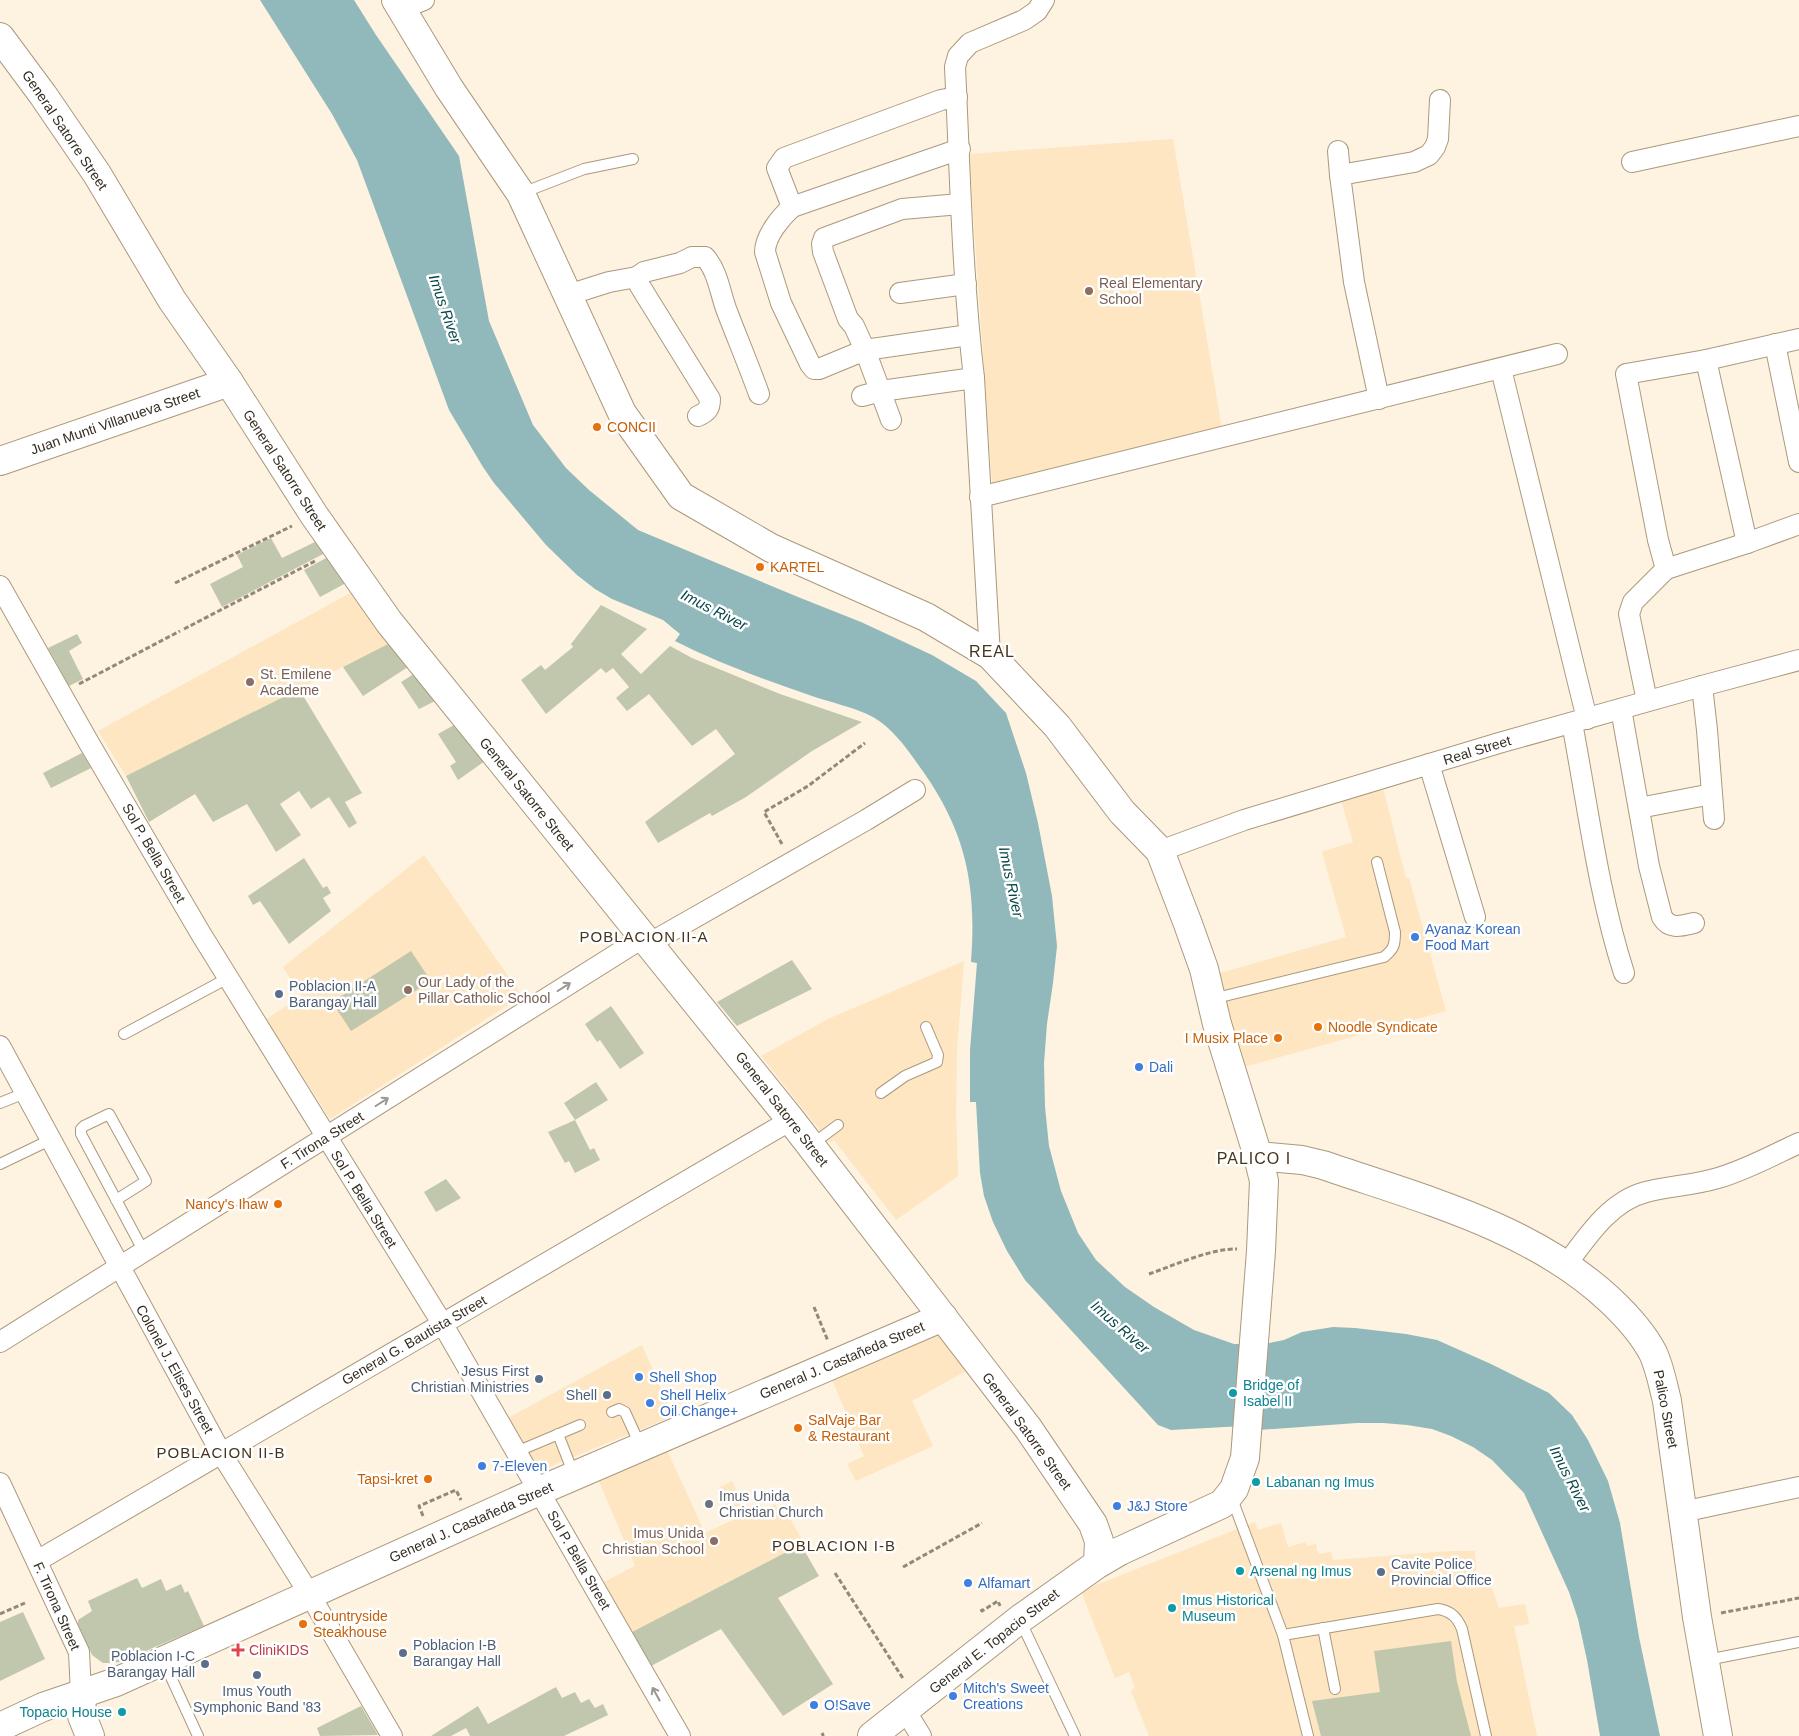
<svg xmlns="http://www.w3.org/2000/svg" width="1799" height="1736" font-family="Helvetica,sans-serif">
	<style>
		.built { fill: #fde6c1 }
		.green { fill: #c1c7ad }
		.water { fill: #91b9bb }
		.lines { fill: none; stroke-linecap: round; stroke-linejoin: round }
		.lane-casing { stroke: #ab997d; stroke-width: 12 }
		.street-casing { stroke: #ab997d; stroke-width: 22 }
		.secondary-casing { stroke: #ab997d; stroke-width: 30 }
		.path { stroke: #92897a; stroke-width: 3; stroke-dasharray: 5 2.5; stroke-linecap: butt }
		.lane { stroke: #fff; stroke-width: 10 }
		.street { stroke: #fff; stroke-width: 20 }
		.secondary { stroke: #fff; stroke-width: 28 }
		.oneway { stroke: #9a9690 }
		.education-dot { fill: #8d6e63; stroke: #fff; stroke-width: 2 }
		.food-dot { fill: #e8710a; stroke: #fff; stroke-width: 2 }
		.shop-dot { fill: #3f7fe0; stroke: #fff; stroke-width: 2 }
		.service-dot { fill: #5c6f8a; stroke: #fff; stroke-width: 2 }
		.culture-dot { fill: #0f9aa8; stroke: #fff; stroke-width: 2 }
		.worship-dot { fill: #6b7280; stroke: #fff; stroke-width: 2 }
		.health-dot { fill: #e0444e; stroke: #fff; stroke-width: 2 }
		.labels { text-anchor: middle; stroke-width: 5; stroke-linejoin: round; paint-order: stroke }
		.street-label { font-size: 14px; fill: #352d22; stroke: #fff }
		.education-label { font-size: 14px; fill: #785e54; stroke: #fff; text-anchor: start }
		.food-label { font-size: 14px; fill: #c56008; stroke: #fff; text-anchor: start }
		.shop-label { font-size: 14px; fill: #366cbe; stroke: #fff; text-anchor: start }
		.service-label { font-size: 14px; fill: #4e5e75; stroke: #fff; text-anchor: start }
		.culture-label { font-size: 14px; fill: #0d838f; stroke: #fff; text-anchor: start }
		.worship-label { font-size: 14px; fill: #5b616d; stroke: #fff; text-anchor: start }
		.health-label { font-size: 14px; fill: #be3a42; stroke: #fff; text-anchor: start }
		.water-label { font-size: 15px; font-style: italic; fill: #08474a; stroke: #fff }
		.neighbourhood-label { font-size: 15px; letter-spacing: 1px; fill: #45351c; stroke: #fff }
		.quarter-label { font-size: 16px; letter-spacing: 1px; fill: #45351c; stroke: #fff }
	</style>
	<rect width="100%" height="100%" fill="#fef2e0"/>
	<g class="built">
		<polygon points="1173,139 1222,429 992,484 969,154"/>
		<polygon points="352,592 390,643 126,776 98,731"/>
		<polygon points="1383,788 1406,878 1409,878 1446,1011 1240,1068 1213,975 1346,937 1322,852 1353,842 1341,800"/>
		<polygon points="424,855 522,996 330,1119 266,1019 302,996 283,967"/>
		<polygon points="964,961 957,1049 956,1113 958,1176 896,1220 834,1140 830,1143 761,1056 828,1019"/>
		<polygon points="937,1331 971,1368 912,1401 933,1446 856,1481 847,1464 864,1456 831,1377"/>
		<polygon points="642,1345 673,1416 537,1472 506,1419"/>
		<polygon points="666,1448 705,1533 733,1520 718,1488 732,1481 750,1518 775,1504 783,1520 789,1517 804,1543 632,1632 604,1582 635,1566 598,1479"/>
		<polygon points="1255,1522 1258,1530 1281,1523 1288,1547 1306,1542 1307,1546 1316,1544 1318,1554 1331,1552 1333,1560 1451,1551 1475,1551 1477,1584 1490,1583 1499,1608 1525,1604 1529,1624 1514,1626 1537,1736 1149,1736 1131,1691 1135,1688 1129,1672 1115,1678 1081,1591"/>
	</g>
	<g class="green">
		<polygon points="271,538 282,558 317,541 325,553 222,607 210,584 243,567 237,555"/>
		<polygon points="328,557 346,583 320,597 304,570"/>
		<polygon points="601,605 647,629 621,654 641,674 670,646 692,658 780,694 862,722 812,751 746,797 712,816 710,813 658,843 645,822 735,754 716,729 692,746 649,694 627,711 616,698 629,687 613,668 606,673 601,668 546,714 521,680 541,665 545,670 573,647 571,644"/>
		<polygon points="77,634 82,643 69,651 83,679 69,686 48,648"/>
		<polygon points="390,643 408,667 363,696 343,667"/>
		<polygon points="414,674 435,701 419,709 401,682"/>
		<polygon points="299,689 362,793 345,802 357,823 349,828 329,797 311,809 299,791 280,804 301,835 276,852 247,804 213,822 195,794 149,822 126,776"/>
		<polygon points="454,725 485,761 458,780 450,766 456,762 438,734"/>
		<polygon points="82,753 91,768 51,788 43,773"/>
		<polygon points="304,858 323,888 327,886 331,893 323,898 331,911 289,944 260,901 253,905 248,896"/>
		<polygon points="411,951 431,981 351,1031 332,1002"/>
		<polygon points="792,960 812,989 737,1026 717,1002"/>
		<polygon points="611,1006 644,1053 620,1069 600,1040 597,1042 585,1024"/>
		<polygon points="596,1082 608,1100 575,1120 590,1150 594,1148 600,1160 575,1173 569,1161 565,1163 548,1132 575,1120 564,1103"/>
		<polygon points="446,1179 461,1198 436,1212 424,1192"/>
		<polygon points="804,1543 807,1548 804,1550 819,1576 778,1598 833,1684 783,1716 721,1629 651,1666 632,1632"/>
		<polygon points="137,1578 142,1588 161,1579 166,1591 181,1584 185,1593 188,1591 204,1626 120,1662 111,1663 103,1663 92,1655 78,1624 78,1620 92,1611 88,1601"/>
		<polygon points="23,1612 45,1659 0,1681 0,1622"/>
		<polygon points="1451,1641 1457,1682 1471,1736 1321,1736 1312,1701 1380,1692 1374,1651"/>
		<polygon points="556,1687 562,1698 575,1692 581,1703 589,1699 595,1708 603,1704 608,1715 564,1736 470,1736 466,1728 451,1736 431,1736 478,1706 488,1724"/>
		<polygon points="361,1706 378,1735 320,1736 317,1728"/>
	</g>
	<path class="water" d="M260 0H354L376 35 459 156 489 321 533 425 566 468 589 490 638 530 798 597 861 622 932 655 976 681 1006 713 1026 773 1038 823 1052 896 1057 946 1053 983 1047 1024 1044 1063 1045 1107 1049 1146 1061 1191 1078 1233 1096 1260 1125 1287 1154 1307 1194 1330 1234 1344H1264L1284 1340 1302 1332 1333 1327 1355 1328 1406 1334 1437 1340 1491 1364 1549 1393 1572 1415 1588 1440 1608 1481 1620 1523 1639 1637 1660 1736H1600L1587 1660 1578 1619 1569 1592 1524 1493 1492 1460 1473 1447 1451 1436 1432 1429 1407 1425 1383 1423H1357L1244 1431 1243 1426 1171 1430 1158 1425 1025 1280 1007 1251 993 1222 984 1196 980 1173 976 1102H970V1050L977 963 971 962C977 882 965 828 917 763 905 746 891 727 873 717 854 707 832 703 812 696 766 680 718 663 675 641L680 634 663 620 612 599 595 589 577 575 546 545 494 483 483 467 449 410 357 160 332 114Z"/>
	<g class="lines">
		<defs>
			<g id="lane">
				<polyline points="522,193 584,169 633,159"/>
				<path d="M1212 999 1384 957C1394 949 1395 945 1395 932L1377 862"/>
				<polyline points="124,1034 228,978"/>
				<polyline points="881,1093 905,1076 937,1062 938,1055 926,1027"/>
				<polyline points="0,1103 25,1093"/>
				<polyline points="811,1145 838,1125"/>
				<polyline points="0,1164 50,1140"/>
				<polyline points="116,1200 146,1181 109,1114 84,1126 81,1129 81,1134 144,1252"/>
				<polyline points="612,1412 619,1409 625,1412 640,1445"/>
				<polyline points="558,1434 574,1475"/>
				<polyline points="516,1452 580,1425"/>
				<polyline points="1231,1496 1283,1635"/>
				<polyline points="1020,1620 1075,1736"/>
				<polyline points="1323,1628 1335,1689"/>
				<polyline points="1707,1660 1799,1642"/>
				<polyline points="164,1662 198,1736"/>
				<path d="M1308 1736 1283 1635 1438 1609C1451 1611 1457 1617 1462 1629L1486 1736"/>
			</g>
			<g id="street">
				<polyline points="401,9 424,0"/>
				<polyline points="1338,151 1340,175 1354,282 1379,399"/>
				<polyline points="1632,162 1799,126"/>
				<polyline points="1340,175 1414,162 1429,155 1435,147 1438,139 1440,100"/>
				<polyline points="960,204 902,209 824,238 822,244 823,252 848,319 854,326 865,350 969,335"/>
				<polyline points="792,207 960,149"/>
				<polyline points="900,293 966,284"/>
				<polyline points="568,295 609,282 637,277"/>
				<polyline points="1799,339 1706,360 1626,374 1658,540 1666,569 1747,543 1799,524"/>
				<polyline points="1775,344 1799,462"/>
				<polyline points="1706,360 1747,543"/>
				<polyline points="1501,369 1587,719"/>
				<polyline points="862,396 881,391 974,378"/>
				<path d="M698 416C707 412 710 409 710 399L640 286 637 277 644 272 680 263 692 257H705C719 273 720 295 728 314 738 340 749 366 759 394"/>
				<path d="M891 420 865 350 819 369H814L810 364 781 303 765 252C765 236 781 217 792 207L777 168 784 158 941 100 957 97"/>
				<polyline points="980,497 1557,354"/>
				<polyline points="0,586 89,743 201,934 442,1323 680,1736"/>
				<path d="M990 655 974 378C962 275 960 171 955 67L958 56 970 43 1024 20 1037 11 1044 0"/>
				<polyline points="1702,686 1707,730 1714,819"/>
				<polyline points="1647,701 1629,614 1633,602 1666,569"/>
				<path d="M1621 709 1649 866 1662 917C1670 930 1681 926 1694 923"/>
				<path d="M1572 723C1588 807 1598 892 1624 973"/>
				<polyline points="1429,764 1475,917"/>
				<polyline points="1639,808 1712,794"/>
				<polyline points="1160,851 1244,820 1499,743 1702,686 1799,660"/>
				<polyline points="650,943 866,820 915,790"/>
				<polyline points="0,1046 221,1453 310,1595 392,1736"/>
				<path d="M1566 1265C1587 1237 1610 1201 1646 1192 1670 1186 1695 1185 1718 1178 1746 1170 1773 1155 1799 1143"/>
				<polyline points="0,1342 644,937"/>
				<polyline points="0,1483 79,1652 81,1694"/>
				<polyline points="1682,1512 1799,1487"/>
				<polyline points="37,1561 791,1120"/>
				<polyline points="905,1710 921,1736"/>
			</g>
			<g id="secondary">
				<polyline points="396,0 449,88 521,194 622,413 681,496 771,548 926,617 990,655 1057,726 1122,812 1160,851 1188,924 1204,969 1217,1024 1258,1156 1264,1181 1261,1251 1245,1458 1234,1489 1222,1504 1120,1551 1096,1565 1020,1619 872,1736"/>
				<polyline points="0,37 43,95 97,174 172,300 229,382 314,515 389,622 791,1120 1028,1428 1093,1524 1099,1541 1098,1563"/>
				<polyline points="0,461 229,382"/>
				<path d="M1258 1156 1302 1160 1323 1165C1422 1199 1532 1227 1610 1300 1627 1316 1642 1332 1653 1353 1660 1368 1663 1385 1667 1401L1697 1617 1718 1736"/>
				<polyline points="81,1694 82,1716 90,1736"/>
				<polyline points="0,1727 43,1707 116,1682 539,1491 943,1317"/>
			</g>
		</defs>
		<use href="#lane" class="lane-casing"/>
		<use href="#street" class="street-casing"/>
		<use href="#secondary" class="secondary-casing"/>
		<g class="path">
			<polyline points="175,583 292,526"/>
			<polyline points="184,629 317,560"/>
			<polyline points="79,684 180,631"/>
			<polyline points="782,844 764,812 808,786 865,743"/>
			<path d="M1149 1274C1172 1266 1212 1248 1237 1249"/>
			<polyline points="814,1307 828,1341"/>
			<polyline points="423,1516 419,1506 456,1490 461,1500"/>
			<polyline points="903,1567 982,1523"/>
			<polyline points="835,1573 904,1680"/>
			<polyline points="981,1609 982,1611 998,1601 1000,1606"/>
			<polyline points="1721,1613 1799,1598"/>
			<polyline points="0,1614 25,1603"/>
			<polyline points="822,1733 823,1735 822,1736"/>
		</g>
		<use href="#lane" class="lane"/>
		<use href="#street" class="street"/>
		<use href="#secondary" class="secondary"/>
	</g>
	<defs><path id="oneway-shaft" d="M-6 0H5M1.5-3L5.5 0L1.5 3" fill="none" stroke-width="1.6" stroke-linecap="round" stroke-linejoin="round" transform="scale(1.25)"/></defs>
	<g class="oneway">
		<use href="#oneway-shaft" transform="translate(564 987) rotate(-32)"/>
		<use href="#oneway-shaft" transform="translate(382 1102) rotate(-32)"/>
		<use href="#oneway-shaft" transform="translate(656 1694) rotate(-119)"/>
	</g>
	<g class="education-dot">
		<circle cx="1089" cy="291" r="5"/>
		<circle cx="250" cy="682" r="5"/>
		<circle cx="408" cy="990" r="5"/>
		<circle cx="714" cy="1541" r="5"/>
	</g>
	<g class="food-dot">
		<circle cx="597" cy="427" r="5"/>
		<circle cx="760" cy="567" r="5"/>
		<circle cx="1318" cy="1027" r="5"/>
		<circle cx="1278" cy="1038" r="5"/>
		<circle cx="278" cy="1204" r="5"/>
		<circle cx="798" cy="1428" r="5"/>
		<circle cx="428" cy="1479" r="5"/>
		<circle cx="303" cy="1624" r="5"/>
	</g>
	<g class="shop-dot">
		<circle cx="1415" cy="937" r="5"/>
		<circle cx="1139" cy="1067" r="5"/>
		<circle cx="639" cy="1377" r="5"/>
		<circle cx="650" cy="1403" r="5"/>
		<circle cx="482" cy="1466" r="5"/>
		<circle cx="1117" cy="1506" r="5"/>
		<circle cx="968" cy="1583" r="5"/>
		<circle cx="953" cy="1696" r="5"/>
		<circle cx="814" cy="1705" r="5"/>
	</g>
	<g class="service-dot">
		<circle cx="279" cy="994" r="5"/>
		<circle cx="539" cy="1379" r="5"/>
		<circle cx="607" cy="1395" r="5"/>
		<circle cx="1381" cy="1572" r="5"/>
		<circle cx="403" cy="1653" r="5"/>
		<circle cx="205" cy="1664" r="5"/>
		<circle cx="257" cy="1675" r="5"/>
	</g>
	<g class="culture-dot">
		<circle cx="1233" cy="1393" r="5"/>
		<circle cx="1256" cy="1482" r="5"/>
		<circle cx="1240" cy="1571" r="5"/>
		<circle cx="1172" cy="1608" r="5"/>
		<circle cx="122" cy="1712" r="5"/>
	</g>
	<circle class="worship-dot" cx="709" cy="1504" r="5"/>
	<path class="health-dot" d="M235.5 1642.5h5v5h5v5h-5v5h-5v-5h-5v-5h5z"/>
	<g class="labels">
		<g class="street-label">
			<text transform="translate(65 130) rotate(56)" y="5">General Satorre Street</text>
			<text transform="translate(115 421) rotate(-19)" y="5">Juan Munti Villanueva Street</text>
			<text transform="translate(285 470) rotate(57)" y="5">General Satorre Street</text>
			<text transform="translate(1477 750) rotate(-17)" y="5">Real Street</text>
			<text transform="translate(527 794) rotate(51)" y="5">General Satorre Street</text>
			<text transform="translate(154 853) rotate(60)" y="5">Sol P. Bella Street</text>
			<text transform="translate(782 1109) rotate(52)" y="5">General Satorre Street</text>
			<text transform="translate(322 1140) rotate(-32)" y="5">F. Tirona Street</text>
			<text transform="translate(364 1199) rotate(58)" y="5">Sol P. Bella Street</text>
			<text transform="translate(414 1340) rotate(-30)" y="5">General G. Bautista Street</text>
			<text transform="translate(842 1360) rotate(-23)" y="5">General J. Castañeda Street</text>
			<text transform="translate(175 1369) rotate(61)" y="5">Colonel J. Elises Street</text>
			<text transform="translate(1666 1409) rotate(79)" y="5">Palico Street</text>
			<text transform="translate(1027 1431) rotate(54)" y="5">General Satorre Street</text>
			<text transform="translate(471 1522) rotate(-24)" y="5">General J. Castañeda Street</text>
			<text transform="translate(579 1560) rotate(60)" y="5">Sol P. Bella Street</text>
			<text transform="translate(57 1606) rotate(66)" y="5">F. Tirona Street</text>
			<text transform="translate(994 1641) rotate(-38)" y="5">General E. Topacio Street</text>
		</g>
		<g class="education-label">
			<text x="1099" y="288">Real Elementary<tspan x="1099" dy="16">School</tspan></text>
			<text x="260" y="679">St. Emilene<tspan x="260" dy="16">Academe</tspan></text>
			<text x="418" y="987">Our Lady of the<tspan x="418" dy="16">Pillar Catholic School</tspan></text>
			<text x="704" y="1538" text-anchor="end">Imus Unida<tspan x="704" dy="16">Christian School</tspan></text>
		</g>
		<g class="food-label">
			<text x="607" y="432">CONCII</text>
			<text x="770" y="572">KARTEL</text>
			<text x="1328" y="1032">Noodle Syndicate</text>
			<text x="1268" y="1043" text-anchor="end">I Musix Place</text>
			<text x="268" y="1209" text-anchor="end">Nancy's Ihaw</text>
			<text x="808" y="1425">SalVaje Bar<tspan x="808" dy="16">&amp; Restaurant</tspan></text>
			<text x="418" y="1484" text-anchor="end">Tapsi-kret</text>
			<text x="313" y="1621">Countryside<tspan x="313" dy="16">Steakhouse</tspan></text>
		</g>
		<g class="shop-label">
			<text x="1425" y="934">Ayanaz Korean<tspan x="1425" dy="16">Food Mart</tspan></text>
			<text x="1149" y="1072">Dali</text>
			<text x="649" y="1382">Shell Shop</text>
			<text x="660" y="1400">Shell Helix<tspan x="660" dy="16">Oil Change+</tspan></text>
			<text x="492" y="1471">7-Eleven</text>
			<text x="1127" y="1511">J&amp;J Store</text>
			<text x="978" y="1588">Alfamart</text>
			<text x="963" y="1693">Mitch's Sweet<tspan x="963" dy="16">Creations</tspan></text>
			<text x="824" y="1710">O!Save</text>
		</g>
		<g class="service-label">
			<text x="289" y="991">Poblacion II-A<tspan x="289" dy="16">Barangay Hall</tspan></text>
			<text x="529" y="1376" text-anchor="end">Jesus First<tspan x="529" dy="16">Christian Ministries</tspan></text>
			<text x="597" y="1400" text-anchor="end">Shell</text>
			<text x="1391" y="1569">Cavite Police<tspan x="1391" dy="16">Provincial Office</tspan></text>
			<text x="413" y="1650">Poblacion I-B<tspan x="413" dy="16">Barangay Hall</tspan></text>
			<text x="195" y="1661" text-anchor="end">Poblacion I-C<tspan x="195" dy="16">Barangay Hall</tspan></text>
			<text x="257" y="1696" text-anchor="middle">Imus Youth<tspan x="257" dy="16">Symphonic Band '83</tspan></text>
		</g>
		<g class="culture-label">
			<text x="1243" y="1390">Bridge of<tspan x="1243" dy="16">Isabel II</tspan></text>
			<text x="1266" y="1487">Labanan ng Imus</text>
			<text x="1250" y="1576">Arsenal ng Imus</text>
			<text x="1182" y="1605">Imus Historical<tspan x="1182" dy="16">Museum</tspan></text>
			<text x="112" y="1717" text-anchor="end">Topacio House</text>
		</g>
		<g class="worship-label">
			<text x="719" y="1501">Imus Unida<tspan x="719" dy="16">Christian Church</tspan></text>
		</g>
		<g class="health-label">
			<text x="249" y="1655">CliniKIDS</text>
		</g>
		<g class="water-label">
			<text transform="translate(445 309) rotate(71)" y="5">Imus River</text>
			<text transform="translate(714 610) rotate(27)" y="5">Imus River</text>
			<text transform="translate(1011 882) rotate(78)" y="5">Imus River</text>
			<text transform="translate(1120 1327) rotate(41)" y="5">Imus River</text>
			<text transform="translate(1570 1479) rotate(63)" y="5">Imus River</text>
		</g>
		<g class="neighbourhood-label">
			<text x="644" y="942">POBLACION II-A</text>
			<text x="221" y="1458">POBLACION II-B</text>
			<text x="834" y="1551">POBLACION I-B</text>
		</g>
		<g class="quarter-label">
			<text x="992" y="657">REAL</text>
			<text x="1254" y="1164">PALICO I</text>
		</g>
	</g>
</svg>
